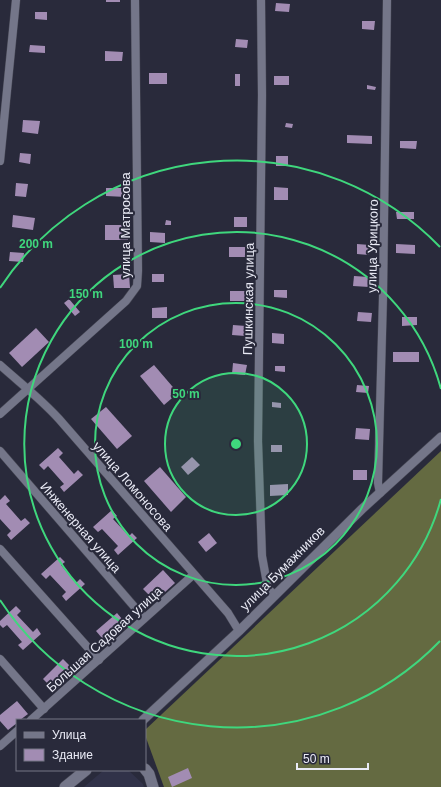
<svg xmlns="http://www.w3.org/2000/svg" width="441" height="787" font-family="Arial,sans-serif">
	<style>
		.built { fill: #313249 }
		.forest { fill: #646a41 }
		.building { fill: #a28cb3 }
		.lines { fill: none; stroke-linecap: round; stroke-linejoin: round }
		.minor-casing { stroke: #464754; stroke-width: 9 }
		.tertiary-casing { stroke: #464754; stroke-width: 10 }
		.secondary-casing { stroke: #464754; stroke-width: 12 }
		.minor { stroke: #747689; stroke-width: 8 }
		.tertiary { stroke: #747689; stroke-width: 9 }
		.secondary { stroke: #747689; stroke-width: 11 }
		.ring { fill: none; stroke: #3fd77d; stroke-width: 2 }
		.labels { text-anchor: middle; stroke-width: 4; stroke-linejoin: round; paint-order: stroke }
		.street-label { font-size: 13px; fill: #eaebf6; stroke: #292a3b }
		.centre { fill: #3fd77d; stroke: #292a3b; stroke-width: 2 }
		.ring-label { font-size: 12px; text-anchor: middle; font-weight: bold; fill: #3fd77d; stroke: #292a3b; stroke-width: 4; stroke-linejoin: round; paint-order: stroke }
	</style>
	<rect width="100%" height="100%" fill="#292a3b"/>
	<polygon class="built" points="104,770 128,770 143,784 144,787 84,787"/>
	<polygon class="forest" points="441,451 441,787 164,787 145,735 145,730"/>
	<g class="building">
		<rect x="106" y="0" width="14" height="2"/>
		<polygon points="276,3 290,4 289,12 275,11"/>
		<polygon points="35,12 47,12 47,20 35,19"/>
		<polygon points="362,21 375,21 374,30 362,29"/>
		<polygon points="236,39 248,40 247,48 235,47"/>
		<polygon points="30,45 45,46 45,53 29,52"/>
		<polygon points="105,51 123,52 122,61 105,61"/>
		<rect x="149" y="73" width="18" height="11"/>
		<rect x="235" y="74" width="5" height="12"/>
		<rect x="274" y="76" width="15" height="9"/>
		<polygon points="367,85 376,87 375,90 367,89"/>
		<polygon points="23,120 40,121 38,134 22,132"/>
		<polygon points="286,123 293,124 292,128 285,127"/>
		<polygon points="347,135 372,136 372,144 347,143"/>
		<polygon points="400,141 417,141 416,149 400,148"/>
		<polygon points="20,153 31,154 30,164 19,162"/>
		<rect x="276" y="156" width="12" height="10"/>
		<polygon points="16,183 28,184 26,197 15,196"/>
		<polygon points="274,187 288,188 288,200 274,200"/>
		<polygon points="106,188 126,188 126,197 106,196"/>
		<polygon points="396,212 414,212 414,219 397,219"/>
		<polygon points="13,215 35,218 33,230 12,227"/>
		<rect x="234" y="217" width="13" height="10"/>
		<polygon points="166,220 171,221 171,225 165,225"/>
		<rect x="105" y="225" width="23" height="15"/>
		<polygon points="150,232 165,233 165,243 150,242"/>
		<polygon points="357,244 370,245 369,255 357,254"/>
		<polygon points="396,244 415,245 415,254 396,253"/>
		<rect x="229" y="247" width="16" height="10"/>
		<polygon points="10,252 24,253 23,262 9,261"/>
		<polygon points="129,274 130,288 114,288 113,275"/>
		<rect x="152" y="274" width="12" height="8"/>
		<polygon points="354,276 369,277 369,287 353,286"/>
		<polygon points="274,290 287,290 287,298 274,297"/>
		<rect x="230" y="291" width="16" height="10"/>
		<polygon points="69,299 80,312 75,316 64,303"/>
		<polygon points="167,307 167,318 152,318 152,308"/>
		<polygon points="358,312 372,313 371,322 357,321"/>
		<polygon points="402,317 417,317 417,325 402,326"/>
		<polygon points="233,325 246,326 245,336 232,335"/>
		<polygon points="36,328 49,342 22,367 9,353"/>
		<polygon points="272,333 284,334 284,344 272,343"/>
		<rect x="393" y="352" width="26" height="10"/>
		<polygon points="233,363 247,365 245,375 232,374"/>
		<polygon points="154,365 178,393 164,405 140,376"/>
		<polygon points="275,366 285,366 285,372 275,371"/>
		<polygon points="357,385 369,386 368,393 356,392"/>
		<polygon points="272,402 281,403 281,408 272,407"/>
		<polygon points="106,407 132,436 117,449 91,419"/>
		<polygon points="356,428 370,429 369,440 355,439"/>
		<rect x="271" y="445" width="11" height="7"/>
		<polygon points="58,448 63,453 59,457 74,474 78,470 83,475 64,492 60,487 64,484 48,466 44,470 39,465"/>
		<polygon points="192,457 200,465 188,475 181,467"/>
		<polygon points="160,467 186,497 171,512 144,481"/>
		<rect x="353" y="470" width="14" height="10"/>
		<polygon points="288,484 288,495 270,496 270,485"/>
		<polygon points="5,495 10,501 6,504 21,521 25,518 30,523 11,540 7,535 11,531 0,519 0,500"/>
		<polygon points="112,510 117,516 113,519 129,536 132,533 137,538 118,555 114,550 118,546 102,529 98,532 93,527"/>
		<polygon points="209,533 217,543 206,552 198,542"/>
		<polygon points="60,557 65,562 61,565 76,583 80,579 85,584 66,601 62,596 66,592 50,575 46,579 41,574"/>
		<polygon points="163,570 175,583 155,601 143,589"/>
		<polygon points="16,606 21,611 17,615 33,632 37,628 41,634 23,650 18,645 22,642 7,625 3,628 0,625 0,621"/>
		<polygon points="117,613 128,626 107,644 96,631"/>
		<polygon points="63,659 75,671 55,691 43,679"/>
		<polygon points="17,701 28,714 20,720 17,720 17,723 8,730 0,721 0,715"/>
		<polygon points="188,768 192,778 172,787 168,777"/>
	</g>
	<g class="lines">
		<defs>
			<g id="minor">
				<polyline points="261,0 262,95 258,441 262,556 268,589 275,595"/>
				<polyline points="0,161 16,0"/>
				<path d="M0 365C20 383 41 399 59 419L228 613 239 631"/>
				<polyline points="0,414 126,301 137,286 138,271 135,0"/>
				<polyline points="0,451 144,618"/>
				<polyline points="380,493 378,483 383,297 387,0"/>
				<polyline points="0,549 99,660"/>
				<polyline points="0,659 44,709"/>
				<polyline points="31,720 193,575"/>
				<polyline points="0,746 17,731"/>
			</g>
			<polyline id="tertiary" points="143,720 239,631 362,509 441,437"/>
			<g id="secondary">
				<polyline points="145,769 149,774 153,787"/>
				<polyline points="65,787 86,770"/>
			</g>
		</defs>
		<use href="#minor" class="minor-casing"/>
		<use href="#tertiary" class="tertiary-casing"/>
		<use href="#secondary" class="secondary-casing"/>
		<use href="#minor" class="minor"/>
		<use href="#tertiary" class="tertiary"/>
		<use href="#secondary" class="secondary"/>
	</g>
	<circle cx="236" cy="444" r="71" fill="#3fd77d" fill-opacity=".12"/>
	<g class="ring">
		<circle cx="236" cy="444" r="71"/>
		<circle cx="236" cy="444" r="141"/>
		<path d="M441 499A212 212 0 1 1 441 389"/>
		<path d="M440 641A283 283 0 0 1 0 600M0 288A283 283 0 0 1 440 247"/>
	</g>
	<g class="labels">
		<g class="street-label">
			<text transform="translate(125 225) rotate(-90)" y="5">улица Матросова</text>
			<text transform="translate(372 246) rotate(-89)" y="5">улица Урицкого</text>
			<text transform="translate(248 299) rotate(-89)" y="5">Пушкинская улица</text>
			<text transform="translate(133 486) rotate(49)" y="5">улица Ломоносова</text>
			<text transform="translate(81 527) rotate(49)" y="5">Инженерная улица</text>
			<text transform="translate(282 568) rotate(-45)" y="5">улица Бумажников</text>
			<text transform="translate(104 639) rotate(-42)" y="5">Большая Садовая улица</text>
		</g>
	</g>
	<circle cx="236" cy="444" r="6" class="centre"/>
	<g class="ring-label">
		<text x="36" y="248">200 m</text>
		<text x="86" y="298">150 m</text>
		<text x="136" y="348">100 m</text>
		<text x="186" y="398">50 m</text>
	</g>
	<rect x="16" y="719" width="130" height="52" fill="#292a3b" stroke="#767786"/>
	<rect x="24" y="732" width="20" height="6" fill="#747689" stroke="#767786"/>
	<text x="52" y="739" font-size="12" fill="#eaebf6">Улица</text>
	<rect x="24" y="749" width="20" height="12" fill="#a28cb3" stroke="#767786"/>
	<text x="52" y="759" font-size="12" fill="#eaebf6">Здание</text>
	<path d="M297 763v6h71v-6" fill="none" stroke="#eaebf6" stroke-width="2"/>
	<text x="303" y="763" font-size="12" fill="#eaebf6" stroke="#292a3b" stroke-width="3" paint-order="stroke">50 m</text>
</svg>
